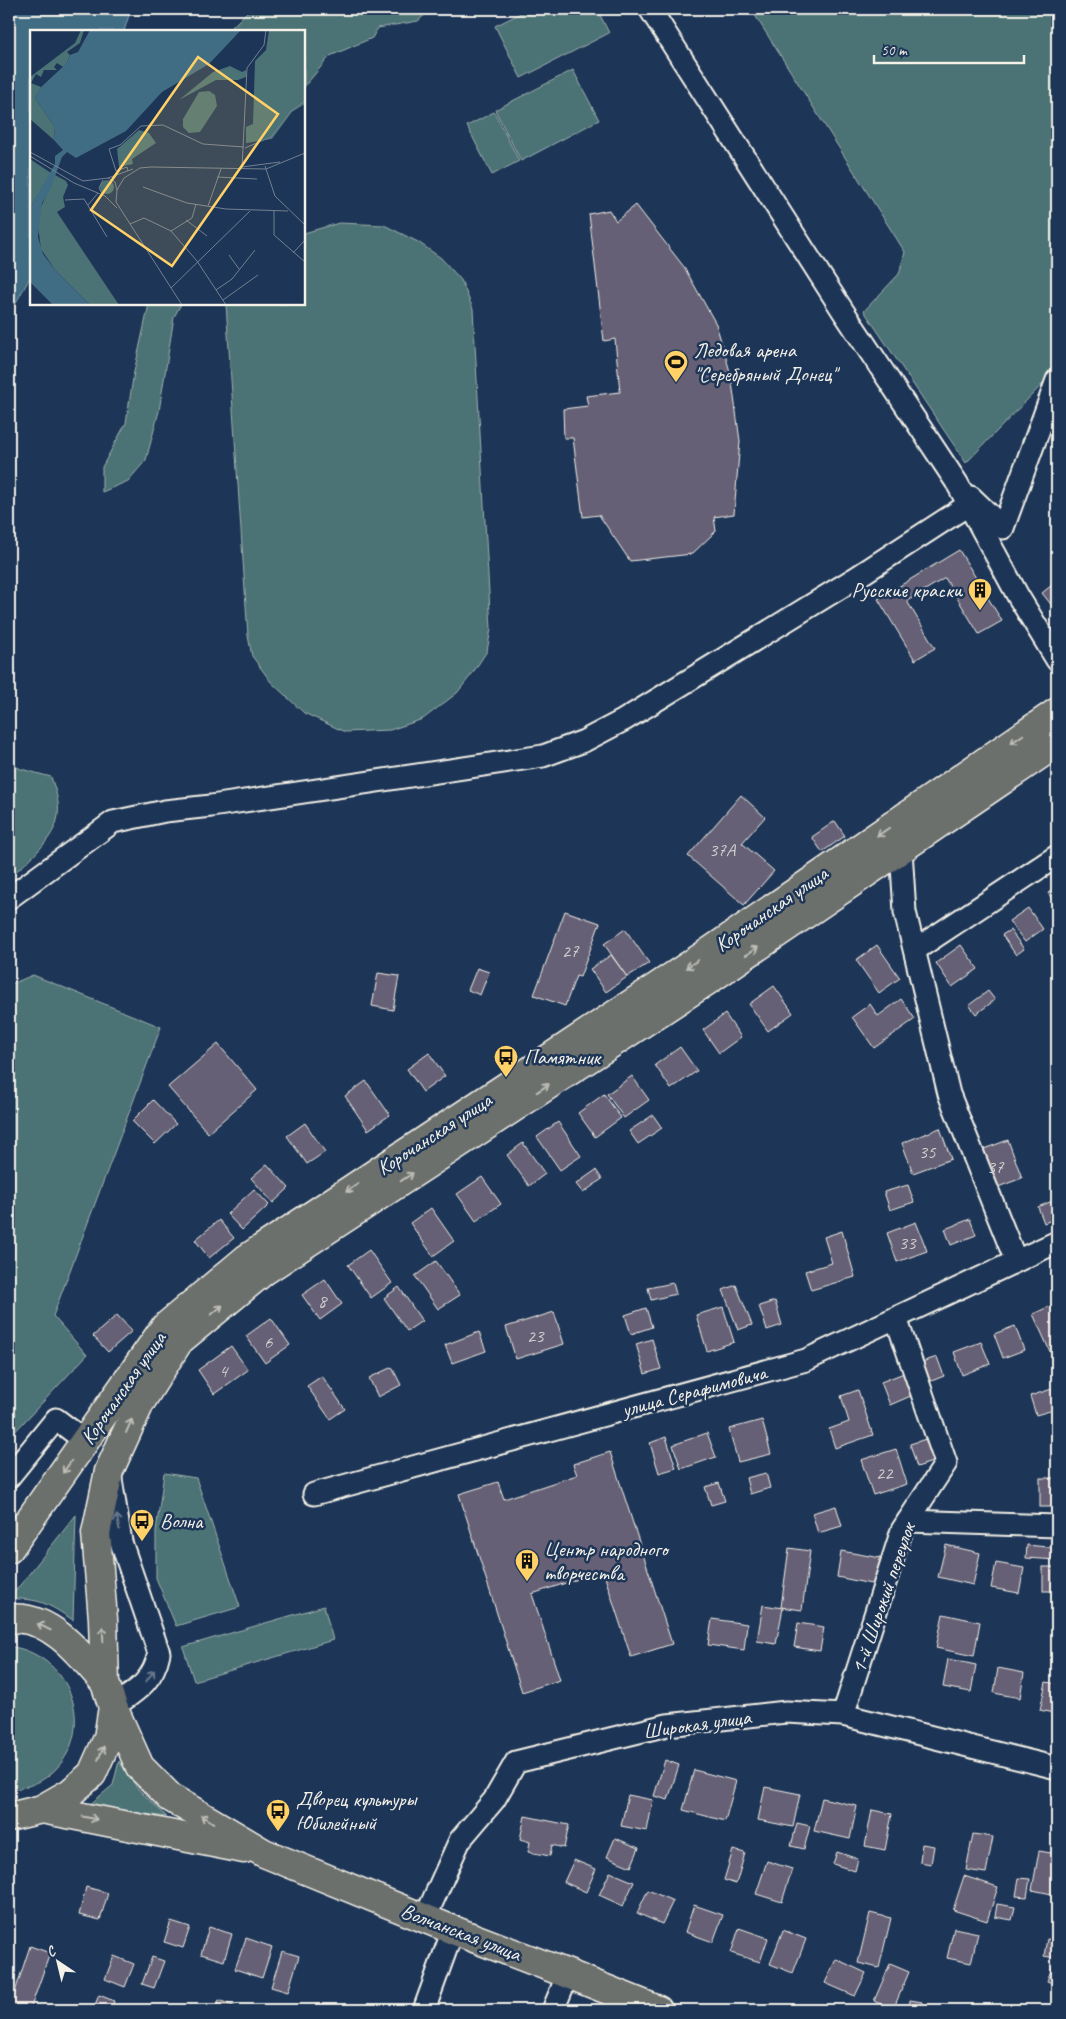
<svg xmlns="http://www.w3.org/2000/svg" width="1066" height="2019" font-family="Caveat,sans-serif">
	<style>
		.green { fill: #4b7275; stroke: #a0b2ae }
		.water { fill: #406c84; stroke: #88a1ac }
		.building { fill: #666176; stroke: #f4f1e8 }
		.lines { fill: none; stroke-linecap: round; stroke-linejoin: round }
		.minor-casing { stroke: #f4f1e8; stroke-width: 25 }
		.major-casing { stroke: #f4f1e8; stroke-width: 31 }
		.minor { stroke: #1d3557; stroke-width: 21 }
		.major { stroke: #6c706d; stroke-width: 28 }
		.oneway { stroke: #bebdb7 }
		.oneway2 { stroke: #68778a }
		.labels { text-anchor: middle; stroke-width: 5; stroke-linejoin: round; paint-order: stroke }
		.number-label { font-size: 19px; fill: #d0cdcc }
		.poi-label { font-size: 21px; fill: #f4f1e8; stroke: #1d3557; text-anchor: start }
		.street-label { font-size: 21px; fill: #f4f1e8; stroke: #1d3557 }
		.inset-road { fill: none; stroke: #738091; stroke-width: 1 }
		.view { fill: #ffd166; fill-opacity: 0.15; stroke: #ffd166; stroke-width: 2.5 }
		.inset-edge { fill: none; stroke: #f4f1e8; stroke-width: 2.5 }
	</style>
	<rect width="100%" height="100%" fill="#1d3557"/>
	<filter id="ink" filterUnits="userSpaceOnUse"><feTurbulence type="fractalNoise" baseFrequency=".02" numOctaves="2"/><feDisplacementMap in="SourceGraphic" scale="10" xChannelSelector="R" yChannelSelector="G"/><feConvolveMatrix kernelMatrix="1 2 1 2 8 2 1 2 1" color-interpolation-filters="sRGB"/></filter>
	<g filter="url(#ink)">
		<g class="green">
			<polygon points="250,9 431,9 418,21 378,28 372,38 330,56 304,87 304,31 228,31"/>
			<polygon points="529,9 597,9 609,33 521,78 495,26"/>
			<polygon points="751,9 1057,9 1057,369 966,463 864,311 899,274 905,252"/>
			<polygon points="573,70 599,120 521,161 495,110"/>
			<polygon points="494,112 519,161 492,175 467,126"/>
			<polygon points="339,223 384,225 418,242 441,258 461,280 473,309 491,629 487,651 472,674 457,693 423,719 390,730 345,732 304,713 271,682 252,656 248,636 226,304 304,304 304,233"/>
			<polygon points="149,304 181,304 174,317 159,411 146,460 128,481 102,492 102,467 126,423 134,372"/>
			<path d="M9 763 21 769 51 777C55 789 60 802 58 815 56 838 26 864 9 877Z"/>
			<polygon points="33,975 161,1027 53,1316 87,1355 9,1438 9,985"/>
			<polygon points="164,1473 196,1478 240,1607 176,1626 156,1578 156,1531"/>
			<path d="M76 1515 73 1620C48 1604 40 1598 9 1599Z"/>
			<polygon points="324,1606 333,1640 194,1681 183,1647"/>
			<path d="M9 1647C21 1647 34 1653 44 1660 83 1688 87 1746 48 1776 36 1785 23 1788 9 1790Z"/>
			<polygon points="119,1761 138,1789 167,1817 88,1806 113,1785"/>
		</g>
		<polygon class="water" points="9,9 131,9 124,31 31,31 31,276 9,315"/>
		<g class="building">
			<polygon points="636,205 684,267 716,324 731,375 740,441 734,514 714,517 716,531 692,554 630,561 599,515 583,517 573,438 564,438 563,409 588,406 586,396 620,392 615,339 604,341 589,214 609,210 616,221"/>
			<polygon points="959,550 1002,621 979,634 945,578 907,601 935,648 915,660 878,599"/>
			<polygon points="1057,581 1057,612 1042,593"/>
			<polygon points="741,795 765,817 742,843 774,871 744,905 688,856"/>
			<polygon points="835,821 845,836 822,852 812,837"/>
			<polygon points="1057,887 1057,906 1048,893"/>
			<polygon points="1028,908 1043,929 1025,942 1009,921"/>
			<polygon points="565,911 600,923 580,977 576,976 565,1006 534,995"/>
			<polygon points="625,929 649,963 627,977 604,944"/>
			<polygon points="1010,930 1024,949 1016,955 1002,935"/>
			<polygon points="877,945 900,978 879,993 856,960"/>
			<polygon points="961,945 978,969 952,987 936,963"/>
			<polygon points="611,955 627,977 606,992 590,969"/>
			<polygon points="477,968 489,972 480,995 468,990"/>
			<polygon points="378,973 399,976 393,1010 372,1006"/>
			<polygon points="774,986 793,1013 768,1031 749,1004"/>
			<polygon points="988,991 995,1000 976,1014 969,1005"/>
			<polygon points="901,999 915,1019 874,1048 852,1017 870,1004 878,1016"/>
			<polygon points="725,1014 741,1037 719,1053 703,1030"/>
			<polygon points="218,1044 257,1090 208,1133 168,1087"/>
			<polygon points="680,1047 697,1071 671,1089 655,1065"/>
			<polygon points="429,1053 445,1076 423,1092 407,1069"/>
			<polygon points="632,1076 649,1100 624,1118 607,1094"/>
			<polygon points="366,1081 390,1115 368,1130 345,1096"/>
			<polygon points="604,1094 621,1118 595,1137 578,1113"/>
			<polygon points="153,1100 176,1124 155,1144 132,1121"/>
			<polygon points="653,1115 662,1128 638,1144 629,1131"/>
			<polygon points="558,1122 581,1156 560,1170 537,1137"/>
			<polygon points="305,1123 325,1152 307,1164 287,1136"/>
			<polygon points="940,1128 951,1159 913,1173 902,1143"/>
			<polygon points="1008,1140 1022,1178 982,1193 968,1155"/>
			<polygon points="523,1143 545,1174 529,1186 507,1155"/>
			<polygon points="267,1164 289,1188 273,1203 251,1178"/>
			<polygon points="596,1170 602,1179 583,1193 576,1184"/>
			<polygon points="482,1177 501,1204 476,1221 457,1194"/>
			<polygon points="908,1185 914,1202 890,1210 884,1192"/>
			<polygon points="254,1189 269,1205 242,1230 227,1214"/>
			<polygon points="1057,1199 1057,1218 1044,1223 1038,1207"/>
			<polygon points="431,1208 454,1241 433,1256 410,1223"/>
			<polygon points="970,1219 976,1235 951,1245 945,1229"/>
			<polygon points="219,1220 234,1238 209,1258 195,1240"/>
			<polygon points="916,1222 927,1251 897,1262 887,1233"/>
			<polygon points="842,1231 855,1277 811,1290 805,1271 832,1263 824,1237"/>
			<polygon points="369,1250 392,1283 371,1298 348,1265"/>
			<polygon points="436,1261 460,1295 438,1309 415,1276"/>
			<polygon points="325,1279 342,1304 320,1320 302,1295"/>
			<polygon points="673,1283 676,1294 651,1300 648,1288"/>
			<polygon points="736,1285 752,1325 738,1330 723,1290"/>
			<polygon points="399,1287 422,1321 407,1331 384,1298"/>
			<polygon points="775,1301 782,1325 767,1330 759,1306"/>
			<polygon points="1057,1303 1057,1356 1053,1358 1033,1314"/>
			<polygon points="723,1307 734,1342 707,1351 696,1315"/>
			<polygon points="646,1308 652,1327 631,1334 625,1315"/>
			<polygon points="554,1312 564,1344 516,1359 506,1327"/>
			<polygon points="117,1315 132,1331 108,1352 93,1336"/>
			<polygon points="271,1318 290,1345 265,1363 246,1336"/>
			<polygon points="1015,1326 1024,1350 1003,1358 994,1334"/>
			<polygon points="479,1332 486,1351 452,1363 445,1345"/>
			<polygon points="652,1339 661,1369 645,1374 636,1344"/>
			<polygon points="981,1342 990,1364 962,1375 954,1352"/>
			<polygon points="231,1346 248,1370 214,1394 198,1370"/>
			<polygon points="937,1357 944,1376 929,1382 922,1362"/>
			<polygon points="392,1367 401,1385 378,1397 369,1378"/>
			<polygon points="904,1373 913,1395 890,1405 881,1382"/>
			<polygon points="322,1376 345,1409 330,1419 307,1386"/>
			<polygon points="1055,1388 1057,1409 1036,1415 1030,1396"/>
			<polygon points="858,1390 873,1435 835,1448 829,1429 849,1422 841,1396"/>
			<polygon points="762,1420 771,1454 738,1462 729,1429"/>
			<polygon points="707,1433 716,1457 681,1469 673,1445"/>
			<polygon points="666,1437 676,1468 659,1473 650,1443"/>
			<polygon points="929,1438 935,1461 917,1467 910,1444"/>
			<polygon points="896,1449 907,1484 873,1495 861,1460"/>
			<polygon points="610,1452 672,1644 631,1657 603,1571 532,1594 560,1680 522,1692 459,1494 498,1482 504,1499 577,1475 573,1464"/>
			<polygon points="766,1473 770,1488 750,1494 746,1478"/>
			<rect x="1040" y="1478" width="17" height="29"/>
			<polygon points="719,1483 725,1501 711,1505 705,1487"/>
			<polygon points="836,1506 842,1526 818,1533 812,1513"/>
			<polygon points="946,1545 980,1553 973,1585 938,1577"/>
			<polygon points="1027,1545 1057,1548 1057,1560 1026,1558"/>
			<polygon points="789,1548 810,1551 802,1610 781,1607"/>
			<polygon points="841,1551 881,1558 876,1585 837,1577"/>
			<polygon points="996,1563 1024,1568 1019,1593 991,1588"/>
			<rect x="1043" y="1567" width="13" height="24"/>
			<polygon points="763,1605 783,1608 776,1644 757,1641"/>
			<polygon points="943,1614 980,1622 974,1656 936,1648"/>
			<polygon points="712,1619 747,1624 744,1650 708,1645"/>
			<polygon points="798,1623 824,1627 820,1651 794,1647"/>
			<polygon points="948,1659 976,1665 971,1692 943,1687"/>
			<polygon points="998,1668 1024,1673 1020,1698 994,1693"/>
			<polygon points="1046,1682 1057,1684 1057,1714 1040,1710"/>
			<polygon points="665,1760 679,1765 668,1800 654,1796"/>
			<polygon points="694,1770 736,1781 725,1821 683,1810"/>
			<polygon points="765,1787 800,1794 793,1827 758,1820"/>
			<polygon points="628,1795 653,1800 647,1831 621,1826"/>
			<polygon points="822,1798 857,1806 850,1839 814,1831"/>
			<polygon points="872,1810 892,1814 885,1850 865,1846"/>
			<polygon points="525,1816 569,1825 564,1848 552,1845 550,1856 528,1852 530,1842 520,1839"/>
			<polygon points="797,1823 810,1826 804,1849 791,1846"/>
			<polygon points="973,1834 993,1837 986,1873 966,1870"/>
			<polygon points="615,1838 639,1848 631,1867 607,1857"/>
			<polygon points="922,1844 934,1846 931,1864 920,1862"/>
			<polygon points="733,1850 745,1853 736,1884 724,1880"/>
			<polygon points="1039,1851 1057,1854 1057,1895 1032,1890"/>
			<polygon points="837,1852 858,1859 855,1871 833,1864"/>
			<polygon points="574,1860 596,1869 586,1892 564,1882"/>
			<polygon points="767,1861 792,1869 782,1902 756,1894"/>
			<polygon points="610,1872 634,1882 623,1906 599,1895"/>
			<polygon points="964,1876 998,1887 987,1921 953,1910"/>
			<polygon points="1019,1878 1030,1879 1027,1897 1016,1896"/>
			<polygon points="86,1887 108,1893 100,1920 79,1915"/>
			<polygon points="648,1890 673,1901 662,1924 637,1913"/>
			<polygon points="997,1904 1015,1907 1012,1920 995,1917"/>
			<polygon points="694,1905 723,1915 713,1942 685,1932"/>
			<polygon points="870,1913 891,1918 879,1968 858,1963"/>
			<polygon points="171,1921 190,1927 183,1948 164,1942"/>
			<polygon points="209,1927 232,1934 224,1961 201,1954"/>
			<polygon points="739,1928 768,1938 760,1962 731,1953"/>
			<polygon points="954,1928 978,1933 971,1963 947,1958"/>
			<polygon points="783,1930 806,1939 793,1973 770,1964"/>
			<polygon points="246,1938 272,1947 262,1978 235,1969"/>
			<polygon points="1047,1939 1057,1940 1055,1958 1044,1956"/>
			<polygon points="30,1946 50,1953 30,2010 9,2010"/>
			<polygon points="282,1951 299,1956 288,1992 271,1987"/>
			<polygon points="114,1956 134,1964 125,1987 105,1979"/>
			<polygon points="152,1957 164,1961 154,1988 142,1984"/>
			<polygon points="1056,1957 1057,1957 1057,1985 1047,1981"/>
			<polygon points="836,1959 866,1973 855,1996 825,1983"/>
			<polygon points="890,1964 909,1972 893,2010 874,2001"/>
			<polygon points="99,1995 114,2001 111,2010 93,2010"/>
			<polygon points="219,2000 238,2008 238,2010 215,2010"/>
			<polygon points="910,2000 922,2002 920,2010 909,2010"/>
		</g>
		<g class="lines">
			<defs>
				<g id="minor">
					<polyline points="650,9 843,311 957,483 1018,596 1057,660"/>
					<polyline points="971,497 1003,528 1057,380"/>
					<polyline points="901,850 905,912 949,1094 1016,1261"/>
					<polyline points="9,898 113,822 165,811 211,806 543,756 584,741 624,720 854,579 968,505"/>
					<polyline points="915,950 1057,856"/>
					<polyline points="9,1477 56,1419 85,1441"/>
					<path d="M111 1479 121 1542 159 1653C153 1682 136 1691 113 1707"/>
					<polyline points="314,1494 806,1360 1057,1242"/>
					<polyline points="908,1521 1057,1526"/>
					<polyline points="843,1715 902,1530 946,1463 896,1318"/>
					<polyline points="425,1918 460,1840 494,1800 516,1762 667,1725 786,1712 843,1715 1057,1768"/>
					<polyline points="424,2010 453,1930"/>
					<polyline points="553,2010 568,1974"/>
				</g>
				<g id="major">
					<polyline points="9,1549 165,1327 246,1259 699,959 1057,712"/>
					<path d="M9 1619C49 1613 82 1656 105 1683"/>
					<polyline points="42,1809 244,1849"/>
					<polyline points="9,1817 42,1809 70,1793 92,1774 108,1738 113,1707"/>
					<polyline points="658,2010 568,1974 453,1930 264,1853 171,1798 140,1767 113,1707 105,1683 103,1619 96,1533 109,1471 140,1403 179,1341 264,1271 710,979 1057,743"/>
				</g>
			</defs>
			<use href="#minor" class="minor-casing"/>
			<use href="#major" class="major-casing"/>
			<use href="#minor" class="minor"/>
			<use href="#major" class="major"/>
		</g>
		<defs><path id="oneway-shaft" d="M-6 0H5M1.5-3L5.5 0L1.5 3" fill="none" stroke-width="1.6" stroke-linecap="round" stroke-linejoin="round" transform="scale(1.25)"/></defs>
		<g class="oneway">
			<use href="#oneway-shaft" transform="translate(1017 739) rotate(145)"/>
			<use href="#oneway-shaft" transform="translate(883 832) rotate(145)"/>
			<use href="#oneway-shaft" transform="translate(752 951) rotate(-34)"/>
			<use href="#oneway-shaft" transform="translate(692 964) rotate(146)"/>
			<use href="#oneway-shaft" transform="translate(543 1088) rotate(-33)"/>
			<use href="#oneway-shaft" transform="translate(407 1177) rotate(-33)"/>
			<use href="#oneway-shaft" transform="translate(352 1188) rotate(146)"/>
			<use href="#oneway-shaft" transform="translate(217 1310) rotate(-40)"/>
			<use href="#oneway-shaft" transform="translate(129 1426) rotate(-66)"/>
			<use href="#oneway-shaft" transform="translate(67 1467) rotate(125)"/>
			<use href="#oneway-shaft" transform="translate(44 1627) rotate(-154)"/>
			<use href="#oneway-shaft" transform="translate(103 1634) rotate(-92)"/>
			<use href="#oneway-shaft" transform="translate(101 1753) rotate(-67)"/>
			<use href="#oneway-shaft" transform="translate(90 1818) rotate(11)"/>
			<use href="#oneway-shaft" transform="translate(207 1819) rotate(-149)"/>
		</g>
		<g class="oneway2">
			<use href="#oneway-shaft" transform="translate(118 1522) rotate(-100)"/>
			<use href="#oneway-shaft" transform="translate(150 1676) rotate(-54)"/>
		</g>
	</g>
	<defs>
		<symbol id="stadium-pin" viewBox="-11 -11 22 30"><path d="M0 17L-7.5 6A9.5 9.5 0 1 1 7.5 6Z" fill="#ffd166" stroke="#1d3557"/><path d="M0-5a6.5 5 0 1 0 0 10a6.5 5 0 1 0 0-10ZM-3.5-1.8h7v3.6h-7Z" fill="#111"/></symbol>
		<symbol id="building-pin" viewBox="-11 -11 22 30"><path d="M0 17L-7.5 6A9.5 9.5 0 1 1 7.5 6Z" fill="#ffd166" stroke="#1d3557"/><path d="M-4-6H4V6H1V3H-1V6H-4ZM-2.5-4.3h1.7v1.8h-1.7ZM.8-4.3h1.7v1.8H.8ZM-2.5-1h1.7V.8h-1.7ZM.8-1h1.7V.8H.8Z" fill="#111"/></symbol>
		<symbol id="bus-pin" viewBox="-11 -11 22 30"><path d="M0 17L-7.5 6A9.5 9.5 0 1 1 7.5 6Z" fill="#ffd166" stroke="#1d3557"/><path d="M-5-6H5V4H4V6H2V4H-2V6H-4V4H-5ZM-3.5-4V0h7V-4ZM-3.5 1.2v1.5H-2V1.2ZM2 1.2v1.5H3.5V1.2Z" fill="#111"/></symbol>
	</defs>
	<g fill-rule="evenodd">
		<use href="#stadium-pin" x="662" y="348" width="28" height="38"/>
		<use href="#building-pin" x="966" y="576" width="28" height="38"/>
		<use href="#bus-pin" x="492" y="1043" width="28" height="38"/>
		<use href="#bus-pin" x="128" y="1507" width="28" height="38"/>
		<use href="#building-pin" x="513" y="1547" width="28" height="38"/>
		<use href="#bus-pin" x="264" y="1797" width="28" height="38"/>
	</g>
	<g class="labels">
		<g class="number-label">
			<text x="722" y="856">37А</text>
			<text x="570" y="957">27</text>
			<text x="927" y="1158">35</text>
			<text x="995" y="1173">37</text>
			<text x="907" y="1249">33</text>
			<text x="322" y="1307">8</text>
			<text x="535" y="1342">23</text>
			<text x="268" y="1348">6</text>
			<text x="223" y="1377">4</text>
			<text x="884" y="1479">22</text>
		</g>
		<g class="poi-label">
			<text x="694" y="357">Ледовая арена<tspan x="694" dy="24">"Серебряный Донец"</tspan></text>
			<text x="962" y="597" text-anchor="end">Русские краски</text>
			<text x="524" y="1064">Памятник</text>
			<text x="160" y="1528">Волна</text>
			<text x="544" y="1556">Центр народного<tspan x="544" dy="24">творчества</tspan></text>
			<text x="296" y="1806">Дворец культуры<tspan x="296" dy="24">Юбилейный</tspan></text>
		</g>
		<g class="street-label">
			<text transform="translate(771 909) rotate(-35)" y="7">Корочанская улица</text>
			<text transform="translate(434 1134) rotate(-33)" y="7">Корочанская улица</text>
			<text transform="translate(123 1388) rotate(-55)" y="7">Корочанская улица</text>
			<text transform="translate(694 1391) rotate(-15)" y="7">улица Серафимовича</text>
			<text transform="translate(883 1598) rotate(-71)" y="7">1-й Широкий переулок</text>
			<text transform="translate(697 1724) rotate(-8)" y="7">Широкая улица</text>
			<text transform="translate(461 1932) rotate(21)" y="7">Волчанская улица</text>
		</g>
	</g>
	<g transform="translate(30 30)">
		<rect width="275" height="275" fill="#1d3557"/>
		<path d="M51 0H54L50 13 37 22 40 25 37 33 33 37 27 33 24 37 27 40H14L11 47 6 44 1 53 11 57 5 68 25 97 24 110 0 89V47L45 13ZM239 0H275V74L262 82 242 109 216 113V97L223 94 225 31 236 20ZM200 36 212 42 216 40V47L208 50H186L149 70 183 42ZM179 61 185 65 187 76 170 102 159 103 153 97V89L169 62ZM109 100 119 103 126 113 102 129 103 134 89 137 87 119ZM0 129 21 143 0 178ZM25 145 36 151 38 155 33 167 35 177 27 182 89 275H60L25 240 11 219 8 195 11 177ZM70 157a7 7 0 1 1 14 0a7 7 0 1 1-14 0Z" fill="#4b7275"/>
		<path d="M60 0H211L179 34 132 62 96 101 46 128 37 122 32 127 20 160 12 173 8 207 13 224 25 240 60 275H23L0 252V178L25 134V126L33 120 24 110 25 97 5 68 10 58 37 33 40 25 48 22Z" fill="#406c84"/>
		<path class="inset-road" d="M215 118 241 107 261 81 275 71M0 122 53 151 78 148 103 139M0 126 44 153 75 166 87 178M235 136 245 166 275 195M212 137 250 132M212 138 217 38 234 15 236 0M98 141 97 137 86 141 79 119 90 115 111 96 133 95 173 114 214 117M187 147 227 149M78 148 85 152 87 160M113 157 157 173 196 179 258 181M73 165 69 158 73 150M35 170 54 169 77 207M58 175 68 163M178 176 191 139M244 181V205L275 232M156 190 177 206M100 194 114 188 141 201 167 231 196 275M141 201 162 188 166 174M263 223 275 210M199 225 209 239M141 258 220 181M186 260 202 249 225 220M193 270 228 245M152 275 86 172 87 160 94 148 110 138 121 137 236 139 275 123"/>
		<path class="view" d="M168 27 248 84 142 236 61 180Z"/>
		<rect width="275" height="275" class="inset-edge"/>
	</g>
	<rect width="1066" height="2019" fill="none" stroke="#1d3557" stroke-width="30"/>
	<rect x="15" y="15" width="1036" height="1989" fill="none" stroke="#f4f1e8" stroke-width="2" filter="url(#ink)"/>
	<g transform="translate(58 1962) rotate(325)" stroke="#1d3557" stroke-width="4" paint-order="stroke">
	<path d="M0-4L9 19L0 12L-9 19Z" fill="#f4f1e8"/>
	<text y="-8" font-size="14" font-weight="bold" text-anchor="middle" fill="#f4f1e8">С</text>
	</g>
	<path d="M874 55v8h150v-8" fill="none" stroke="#f4f1e8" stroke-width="2.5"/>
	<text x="881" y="55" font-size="15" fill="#f4f1e8" stroke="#1d3557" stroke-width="4" paint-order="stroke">50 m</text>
</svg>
